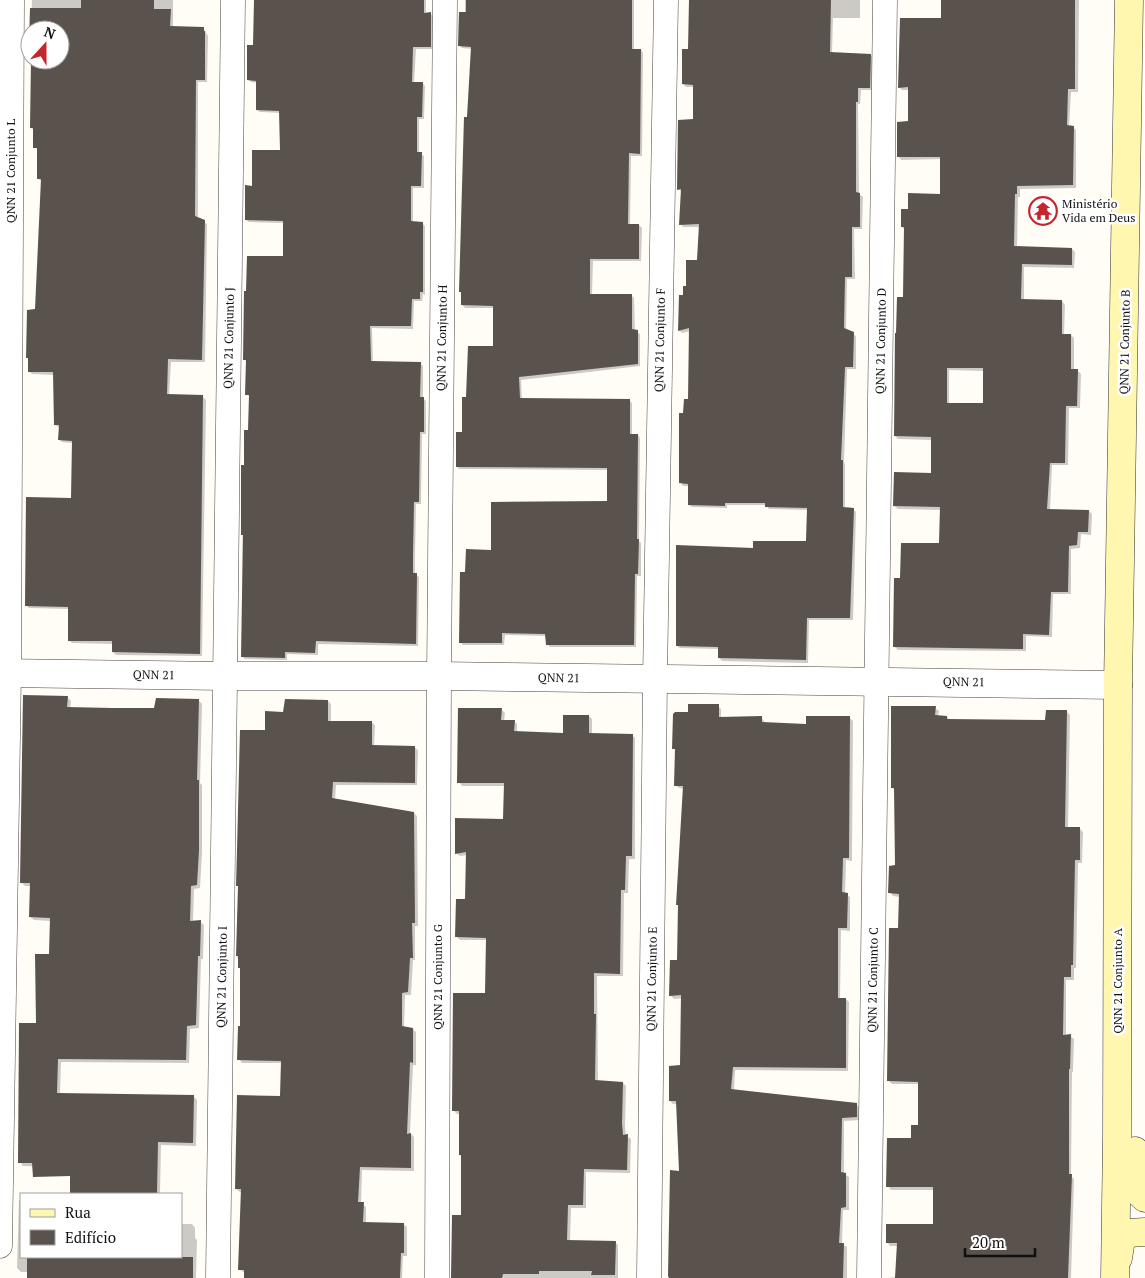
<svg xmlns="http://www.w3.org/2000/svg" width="1145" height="1278" font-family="'PT Serif',serif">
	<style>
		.shadow { fill: #0003; fill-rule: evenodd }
		.building { fill: #5a524d; fill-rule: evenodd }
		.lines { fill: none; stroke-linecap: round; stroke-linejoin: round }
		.minor-casing { stroke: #444; stroke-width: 25 }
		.tertiary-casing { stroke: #444; stroke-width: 29 }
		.secondary-casing { stroke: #333; stroke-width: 29 }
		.minor { stroke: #fff; stroke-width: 24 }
		.tertiary { stroke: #fff; stroke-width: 28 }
		.secondary { stroke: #fff6b0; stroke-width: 28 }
		.labels { text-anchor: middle; stroke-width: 5; stroke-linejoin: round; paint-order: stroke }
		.street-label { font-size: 12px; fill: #111; stroke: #fff }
		.poi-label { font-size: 12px; fill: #111; stroke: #fff; text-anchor: start }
	</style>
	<rect width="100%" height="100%" fill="#fffdf5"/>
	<g class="shadow">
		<polygon points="32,0 173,0 173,28 203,28 208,36 207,82 198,82 198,219 207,224 205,362 171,362 169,396 203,397 206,400 202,656 116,655 113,652 113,644 72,643 69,640 69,609 29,608 26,605 72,499 73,443 62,442 59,439 60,428 55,425 55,375 32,374 29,371 29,359 27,358 37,310 42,182 38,178 39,150 34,147 34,130 31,128 32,60 60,60 60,30 31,30"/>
		<polygon points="255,0 426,0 426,14 431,14 433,16 433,49 416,49 414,83 422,83 425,86 424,119 419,119 419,153 424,156 424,188 413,188 413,222 422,223 425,226 425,295 423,294 422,301 414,301 413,329 372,328 373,363 420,363 423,366 423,398 426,401 426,434 422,434 421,504 416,504 415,558 415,574 419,577 418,646 318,644 318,655 287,654 287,660 245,659 242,656 243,466 246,466 251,397 246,394 247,362 244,359 285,257 285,223 249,222 246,220 253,187 281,152 281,113 260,112 257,110 258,83 251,82 248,79 255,46"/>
		<polygon points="465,0 634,0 634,50 641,50 643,53 642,156 631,156 630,225 639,225 642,228 641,261 593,261 592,295 631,295 634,298 635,331 640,334 640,366 521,380 522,400 629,400 632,403 632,435 638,435 640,438 639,541 641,543 641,576 637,576 636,647 550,647 547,644 547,636 505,635 504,645 463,645 460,642 467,573 492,551 608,503 608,470 459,469 457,466 468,398 494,348 495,308 465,308 462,305 463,294 460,292 472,49 462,48 460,46 465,13"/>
		<polygon points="690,0 860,0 860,18 833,18 832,53 870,55 873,57 872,90 861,90 860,104 858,104 859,194 863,197 862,229 854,229 855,279 847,279 846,330 856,336 856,369 847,369 844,462 845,464 845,508 853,509 856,512 853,620 809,620 808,663 722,661 719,658 719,649 680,648 677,646 754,549 808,542 808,510 769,509 766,505 727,505 727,508 692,507 689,505 689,486 683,486 681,483 684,414 689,401 691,331 682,333 679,330 687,287 699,261 700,227 683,227 681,224 682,192 678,189 695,120 695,87 686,87 683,84 689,50"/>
		<path d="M942 0H1079L1078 92H1071L1069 127H1073L1076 130V188L1020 189V197H1018L1017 248 1072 249 1075 252 1074 268 1024 267V300L1062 301 1065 305 1064 335H1071L1074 338V370H1077L1081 374 1080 408H1069L1068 465H1052L1050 510 1089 511 1092 514 1091 535 1081 534 1080 548 1071 549V594H1053L1052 637 1026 636V651L898 650 895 647 901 579 940 544 941 510 898 509 894 506 932 475V440L898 439 895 436 904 298 905 230 902 227 909 211 942 195V159L901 160 898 156 909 122V90H902L899 87 942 19ZM949 370 984 371V405L949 404Z"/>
		<polygon points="67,697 71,701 70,709 156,709 198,700 202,704 200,783 202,785 202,854 200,888 194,889 193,922 200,922 204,925 203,959 201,959 199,1028 190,1029 189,1063 61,1062 60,1094 193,1096 197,1100 196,1146 161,1145 160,1194 86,1194 87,1168 23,1166 20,1162 37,1024 50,955 51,921 34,920 30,917 31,886 25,886 22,883"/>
		<polygon points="328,701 331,704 331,723 371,722 375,725 374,747 414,747 418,750 417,785 336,785 335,800 414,813 417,816 418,926 415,926 415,960 413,960 411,995 405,995 404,1028 413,1029 416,1032 416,1065 413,1065 410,1133 414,1137 414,1171 362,1170 361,1204 366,1207 366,1223 403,1224 407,1227 407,1256 403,1256 402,1278 245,1278 245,1273 240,1270 242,1192 240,1192 236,1189 282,1097 282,1063 242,1063 239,1059 242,1027 241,969 237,956 266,732 285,713"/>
		<polygon points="718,706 721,709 721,718 762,718 765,723 807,726 850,718 853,721 852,861 846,860 845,894 850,897 850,931 841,930 840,999 846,999 849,1002 848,1071 735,1070 734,1091 857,1105 860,1108 860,1120 844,1121 844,1174 849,1177 849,1210 843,1210 842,1244 847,1247 847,1278 670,1278 681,1172 677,1104 673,1104 670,1101 681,1067 683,998 674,999 671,996 678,962 679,906 677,905 684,789 679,788 675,785 676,751 674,748 690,714"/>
		<polygon points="935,708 939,711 938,717 947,717 950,720 1046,721 1067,712 1070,715 1068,828 1080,829 1083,832 1082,863 1078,863 1076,968 1074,968 1074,980 1066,980 1066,1036 1070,1036 1074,1039 1073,1072 1072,1072 1071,1176 1074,1179 1071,1278 887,1278 897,1277 898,1246 890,1246 887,1242 934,1225 934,1190 891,1190 888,1186 919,1126 920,1084 892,1084 889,1081 899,930 900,897 893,896 890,892 896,866 896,791 892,788"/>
		<polygon points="502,710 505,713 504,721 514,721 517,724 517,732 564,734 589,716 592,719 592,734 632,735 635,738 635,859 629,859 628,893 624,893 623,976 597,976 598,1082 623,1083 626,1086 625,1127 626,1136 631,1139 630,1173 586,1172 586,1208 571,1208 570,1241 615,1242 618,1245 618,1278 452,1278 462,1217 462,1157 460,1155 460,1114 457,1114 453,1110 486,994 487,940 460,940 457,937 466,900 467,855 460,856 456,853 504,820 505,786 462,786 459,782"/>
		<polygon points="19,1200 21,1200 21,1257 181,1257 181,1224 192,1224 195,1228 195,1238 197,1240 196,1278 28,1278 28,1272 21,1272 17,1268"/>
	</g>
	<g class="building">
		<polygon points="81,0 154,0 154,9 171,9 170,26 204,27 204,31 205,31 205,80 196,80 195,216 205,220 202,360 168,359 167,394 203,395 200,654 112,652 112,641 68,641 68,607 25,606 26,497 71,498 72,441 58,440 59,425 54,425 53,372 28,372 28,358 26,358 27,310 35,309 41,179 37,179 37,148 33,148 33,128 30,128 31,60 60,60 60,30 30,30 29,42 30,8 81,8"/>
		<polygon points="254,0 424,0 424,13 431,12 431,47 413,47 412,82 423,82 422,117 417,117 417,152 422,152 421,186 411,186 411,221 423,222 423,292 420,292 420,299 412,299 411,326 370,326 371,361 421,362 420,397 424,397 424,432 420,432 419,502 414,502 413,555 413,573 417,573 416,644 316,641 315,653 285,652 285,658 241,657 243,535 241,535 241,465 244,465 244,430 248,430 249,395 245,395 246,360 243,360 244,291 246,291 247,256 283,256 283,221 245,220 245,185 252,186 252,150 280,150 279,111 256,110 256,81 247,80 247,45 253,45"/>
		<polygon points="466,0 632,0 632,49 641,49 640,154 629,153 628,224 639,224 639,259 590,259 590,294 632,294 632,329 638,330 638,364 519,377 520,398 630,399 630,434 638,434 637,539 639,539 638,574 635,574 634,645 546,645 545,634 502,633 502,643 459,643 460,572 465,572 466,549 491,550 491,502 607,501 607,468 456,467 456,432 462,432 462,397 466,397 468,346 493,346 493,306 461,305 461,292 459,292 464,117 467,117 471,47 458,46 459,12 466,12"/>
		<polygon points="689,0 831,0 830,52 871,54 870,88 858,88 858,102 856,102 856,192 860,193 860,227 852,227 852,277 845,277 844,328 854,332 853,367 845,367 841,460 843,460 843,507 854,508 850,618 807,618 806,660 718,658 718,647 676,646 676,545 753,548 753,541 806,541 807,508 765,507 765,503 725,503 725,506 688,505 688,484 679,483 679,413 683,413 684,399 688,399 689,328 678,331 679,295 683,295 683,286 686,286 686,260 697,260 699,224 679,225 681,189 677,190 678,120 693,119 693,85 682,84 682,49 688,49"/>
		<path d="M941 0H1075V89H1068L1067 125 1074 126 1073 185 1017 186V194H1015L1014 246 1072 248V265L1022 264 1021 299 1062 300V334H1071V369H1078L1077 406H1066L1065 463H1050L1047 509 1089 510 1088 532H1078L1077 545 1069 546 1068 592H1051L1049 635 1023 634V649L893 647 894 578H900L901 543H939L940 507 893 506 894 472 931 473V437L894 436 895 333H896L897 297H903L904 227H901V209H908V193L940 194V157H897V122L908 121V87L898 88 900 18H941ZM947 368H983V403H947Z"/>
		<polygon points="23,695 68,696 67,707 112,708 154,708 156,698 199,699 197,780 199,780 199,850 197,885 191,886 190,921 201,920 200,956 198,956 196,1025 187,1026 186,1060 58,1059 57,1093 194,1095 193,1143 158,1142 157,1194 71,1194 70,1193 70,1176 33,1177 32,1163 18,1163 19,1023 36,1023 35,954 49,954 50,918 29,917 30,883 20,883"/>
		<polygon points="285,699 328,700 328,721 372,721 372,745 415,746 415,783 333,782 332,798 414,812 415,923 412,923 413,958 410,958 408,992 402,993 402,1026 413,1028 413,1063 410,1062 407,1134 411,1133 411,1168 360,1167 358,1202 364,1202 363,1222 404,1223 404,1253 401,1253 400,1278 244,1278 244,1270 238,1270 241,1189 235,1189 237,1095 280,1096 281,1061 237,1060 238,1026 240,1026 240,968 238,968 238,956 236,956 238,886 236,886 237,850 240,730 265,730 265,711 283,712"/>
		<polygon points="688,704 719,704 719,717 762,716 762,722 806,724 806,716 850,716 849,858 843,858 842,892 848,893 847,928 838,928 838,998 846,998 846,1068 733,1067 731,1089 857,1103 857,1117 842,1118 841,1172 846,1173 846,1207 841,1208 839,1243 844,1243 843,1278 669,1278 668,1276 670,1170 679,1171 676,1101 669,1101 669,1066 680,1065 681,995 669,996 670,960 677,960 678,905 676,905 683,786 674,786 675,749 672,749 673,714 675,712 688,712"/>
		<polygon points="891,706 936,706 935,715 947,716 947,719 1045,720 1046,710 1067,710 1065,827 1080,827 1080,860 1075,860 1073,965 1071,965 1071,977 1064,977 1063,1035 1071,1034 1070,1069 1069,1069 1069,1174 1072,1174 1068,1278 895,1278 897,1243 886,1243 886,1224 933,1224 933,1187 886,1187 887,1138 911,1138 911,1125 918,1125 918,1082 887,1081 889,928 898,928 899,894 888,893 889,866 895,865 894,788 891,788"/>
		<polygon points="458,708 502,708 501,720 515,720 514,731 563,733 563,715 589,715 589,733 633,734 632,856 626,856 625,890 621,890 620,974 594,973 594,1014 596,1014 595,1080 623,1082 622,1123 623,1135 628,1134 627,1170 584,1169 583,1205 568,1205 567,1240 616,1241 615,1275 591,1275 592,1271 539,1271 539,1274 503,1274 502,1278 451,1278 452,1215 461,1215 461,1155 459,1155 459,1111 452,1111 453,993 485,993 486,938 455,937 456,899 465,899 466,852 455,854 455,818 503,819 504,783 457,783"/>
		<rect x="27" y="1257" width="166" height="21"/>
	</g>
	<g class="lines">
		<defs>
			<g id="minor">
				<polyline points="0,1246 9,673 12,0"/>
				<polyline points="218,1278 233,0"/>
				<polyline points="437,1278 439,676 445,0"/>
				<polyline points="649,1278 655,679 666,0"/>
				<polyline points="869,1278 885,0"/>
			</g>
			<polyline id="tertiary" points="0,673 225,676 439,676 1118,685"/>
			<g id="secondary">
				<path d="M1135 1151C1134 1169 1129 1186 1145 1198"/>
				<polyline points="1118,1258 1121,1239 1129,1233 1145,1232"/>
				<polyline points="1115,1278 1117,1137 1118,685 1129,0"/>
			</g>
		</defs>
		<use href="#minor" class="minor-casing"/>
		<use href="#tertiary" class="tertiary-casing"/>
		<use href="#secondary" class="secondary-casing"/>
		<use href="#minor" class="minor"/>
		<use href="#tertiary" class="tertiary"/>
		<use href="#secondary" class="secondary"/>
	</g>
	<defs>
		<symbol id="temple-ring" viewBox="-11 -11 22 22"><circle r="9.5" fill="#fff" stroke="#c4262e" stroke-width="1.5"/><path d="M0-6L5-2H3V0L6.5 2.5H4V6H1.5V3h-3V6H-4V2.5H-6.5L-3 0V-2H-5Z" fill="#c4262e"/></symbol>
	</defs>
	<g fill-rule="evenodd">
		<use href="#temple-ring" x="1027" y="195" width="32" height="32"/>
	</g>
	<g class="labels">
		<g class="street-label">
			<text transform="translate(11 171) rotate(-90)" y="4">QNN 21 Conjunto L</text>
			<text transform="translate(229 338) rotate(-89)" y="4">QNN 21 Conjunto J</text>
			<text transform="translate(442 338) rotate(-89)" y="4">QNN 21 Conjunto H</text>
			<text transform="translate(660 340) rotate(-89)" y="4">QNN 21 Conjunto F</text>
			<text transform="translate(881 341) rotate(-89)" y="4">QNN 21 Conjunto D</text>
			<text transform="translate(1125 342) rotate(-89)" y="4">QNN 21 Conjunto B</text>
			<text transform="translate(154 675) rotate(1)" y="4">QNN 21</text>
			<text transform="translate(559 678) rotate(1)" y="4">QNN 21</text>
			<text transform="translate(964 682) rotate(1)" y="4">QNN 21</text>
			<text transform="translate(222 977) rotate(-89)" y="4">QNN 21 Conjunto I</text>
			<text transform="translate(438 977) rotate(-90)" y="4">QNN 21 Conjunto G</text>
			<text transform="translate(652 979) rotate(-89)" y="4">QNN 21 Conjunto E</text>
			<text transform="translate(873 980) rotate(-89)" y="4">QNN 21 Conjunto C</text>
			<text transform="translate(1118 981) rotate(-90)" y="4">QNN 21 Conjunto A</text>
		</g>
		<g class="poi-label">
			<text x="1062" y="208">Ministério<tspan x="1062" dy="14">Vida em Deus</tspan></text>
		</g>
	</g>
	<rect x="20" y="1193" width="162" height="65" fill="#ffffff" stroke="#a0a0a0"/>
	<rect x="30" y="1209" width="25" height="8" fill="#fff6b0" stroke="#a0a0a0"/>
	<text x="65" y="1218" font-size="15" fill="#111111">Rua</text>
	<rect x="30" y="1230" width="25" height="15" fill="#5a524d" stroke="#a0a0a0"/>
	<text x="65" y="1243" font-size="15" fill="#111111">Edifício</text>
	<g transform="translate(45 45) rotate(21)"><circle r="24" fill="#ffffff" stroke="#a0a0a0"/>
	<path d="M0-4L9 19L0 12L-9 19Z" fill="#c4262e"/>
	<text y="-8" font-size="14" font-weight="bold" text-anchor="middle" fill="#111111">N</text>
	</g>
	<path d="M965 1248v8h70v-8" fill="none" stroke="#111111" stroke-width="2.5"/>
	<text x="972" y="1248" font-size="15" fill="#111111" stroke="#ffffff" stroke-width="4" paint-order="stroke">20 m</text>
</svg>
